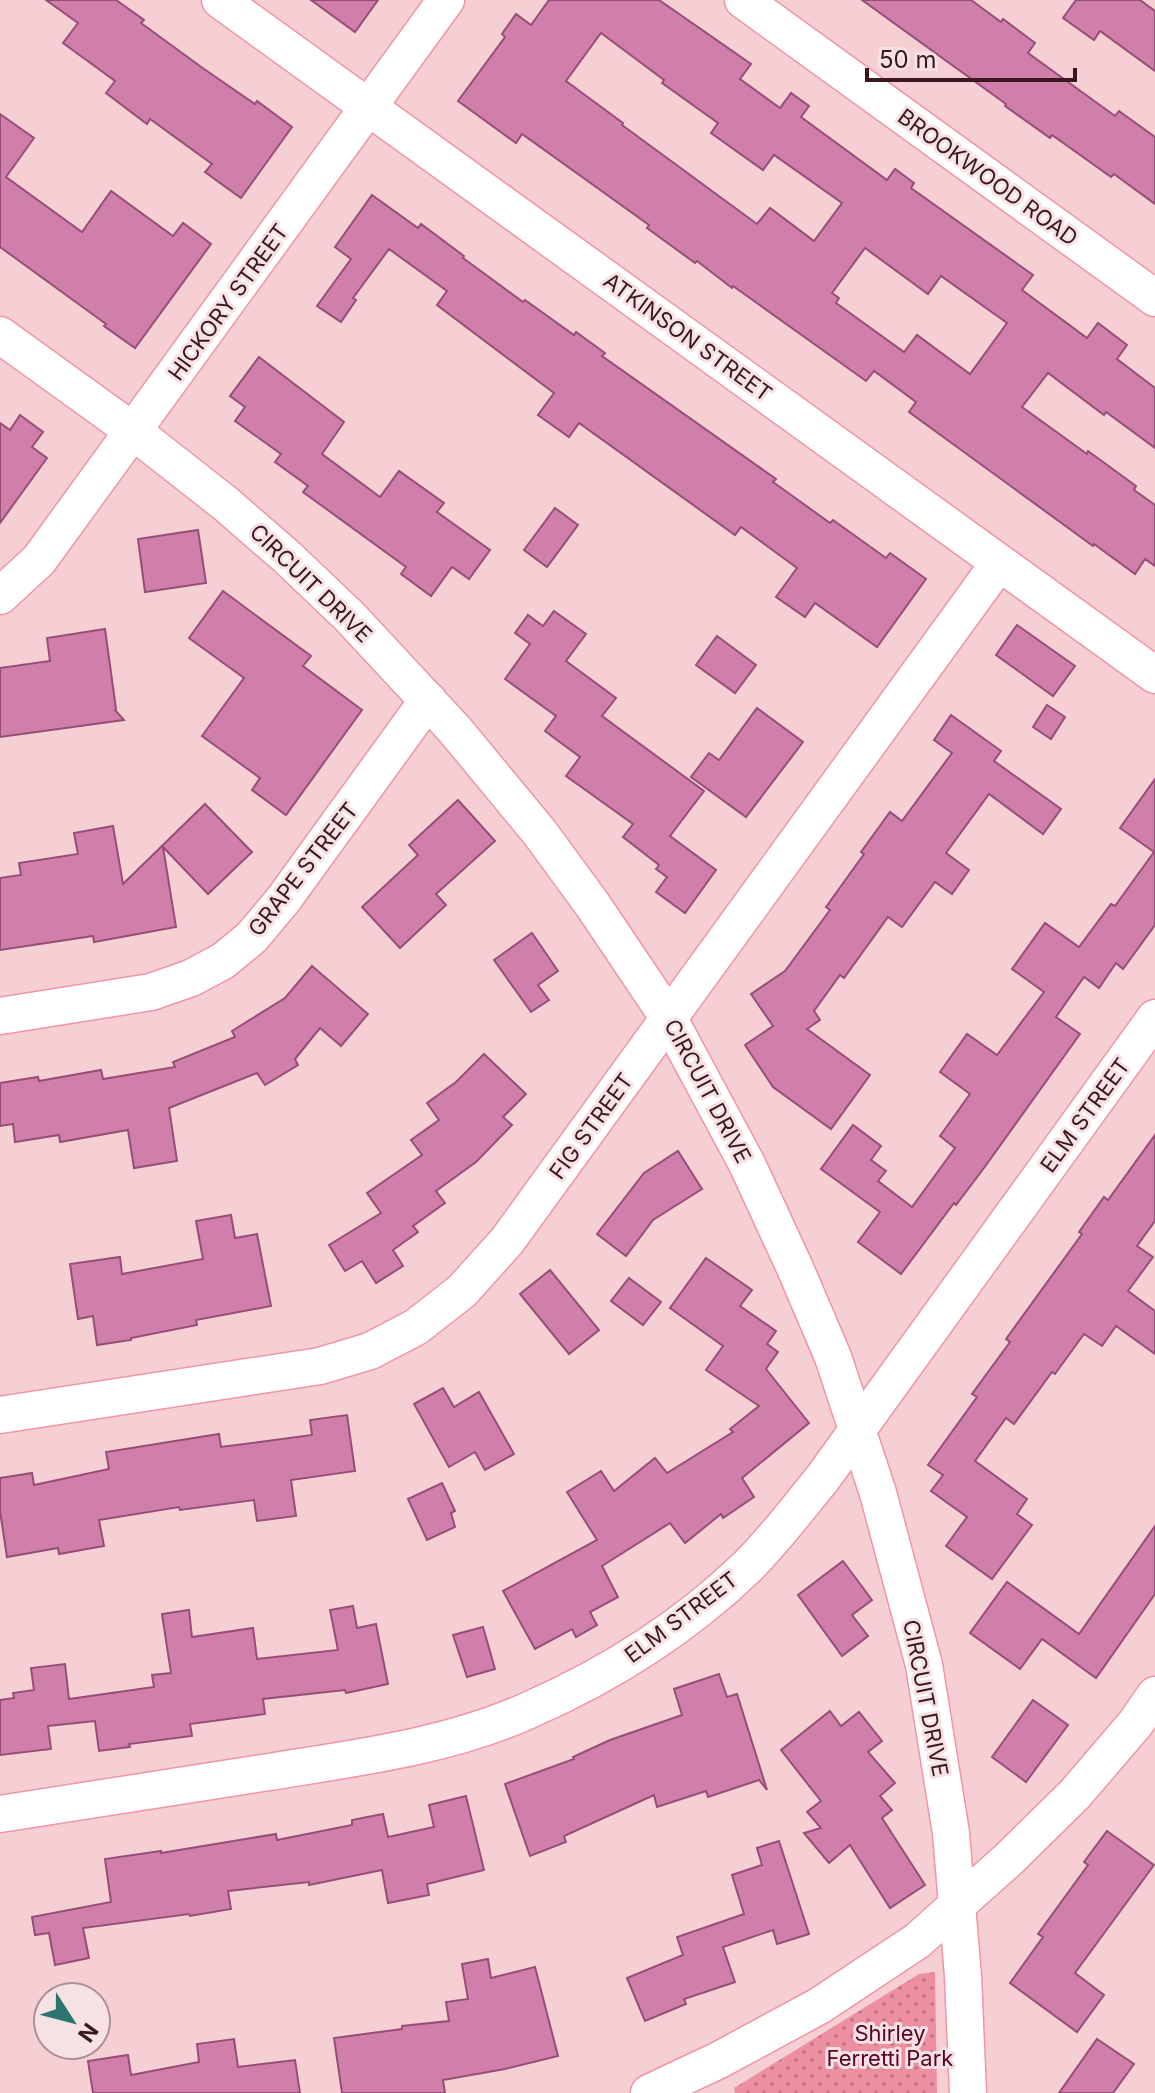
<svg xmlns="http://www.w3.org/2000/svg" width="1155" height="2093" font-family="Inter,sans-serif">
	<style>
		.park { fill: url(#park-dots) }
		.building { fill: #d07faa; stroke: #974e76; stroke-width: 2; fill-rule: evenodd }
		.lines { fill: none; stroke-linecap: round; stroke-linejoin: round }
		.minor-casing { stroke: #ef95a6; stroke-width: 39 }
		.minor { stroke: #fff; stroke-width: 36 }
		.labels { text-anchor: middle; stroke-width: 6; stroke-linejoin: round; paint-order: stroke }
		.street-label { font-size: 22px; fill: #3b1820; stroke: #f6e2e5 }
		.park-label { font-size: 22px; fill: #570322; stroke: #f6e2e5 }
	</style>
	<defs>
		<pattern id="park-dots" width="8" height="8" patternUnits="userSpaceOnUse" patternTransform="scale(2)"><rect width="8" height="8" fill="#eb8fa1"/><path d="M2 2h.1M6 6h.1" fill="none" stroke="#c07483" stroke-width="1.8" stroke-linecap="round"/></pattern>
	</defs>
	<rect width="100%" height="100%" fill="#f6cfd5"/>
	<polygon class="park" points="935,1972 937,2093 735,2093 734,2088 919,1974"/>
	<g class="building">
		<polygon points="46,0 116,0 144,20 141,23 204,69 255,104 257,101 292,127 241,198 205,172 212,164 150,119 147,124 106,93 115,81 63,43 78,23"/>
		<polygon points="311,0 378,0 355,32"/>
		<path d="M549 0H659L751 64 740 79 780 108 791 93 809 106 801 117 887 180 895 169 914 183 911 188 1033 275 1022 290 1087 338 1098 323 1127 345 1117 359 1155 388V448L1106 412 1104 415 1048 373 1022 407 1087 454 1088 451 1136 486 1134 490 1155 505V566L1145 559 1135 574 1094 544 1093 546 909 412 916 402 874 371 866 381 733 286 732 288 697 261 695 263 647 228 649 225 522 134 516 143 458 101 505 37 502 34 516 14 531 25ZM601 33 664 80 662 83 718 123 711 133 763 170 774 155 842 203 814 241 770 208 757 224 622 125 623 123 566 81ZM865 248 928 294 941 276 1007 323 970 374 917 335 904 352 836 303 839 298 832 293Z"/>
		<polygon points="862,0 971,0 1001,22 1003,19 1035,43 1028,53 1115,116 1119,111 1155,137 1155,204 1114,174 1111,177 1052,135 1050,138 1005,106 1006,104"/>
		<polygon points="1076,0 1140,0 1155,11 1155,71 1100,31 1094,40 1063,18"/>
		<polygon points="0,114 34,138 6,177 82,232 111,191 173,236 183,223 211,244 135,348 104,326 106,324 0,247"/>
		<polygon points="372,195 418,228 421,224 464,256 463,258 523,302 525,300 574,335 576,332 605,353 602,356 776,479 773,482 830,523 833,520 886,558 890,553 926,579 877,647 815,603 805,617 776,597 797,568 741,527 735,535 579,423 569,437 538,415 554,393 437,305 447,291 389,249 353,298 356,300 341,322 317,306 351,259 335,247"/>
		<polygon points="259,357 344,422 322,454 380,497 399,471 444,503 437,512 490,550 469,579 452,567 431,596 401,574 406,567 303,492 308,486 275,462 281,454 235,421 245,407 230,396"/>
		<polygon points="20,415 43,432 32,447 47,458 0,523 0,423 10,430"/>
		<polygon points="555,508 578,525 547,567 524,550"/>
		<polygon points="198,530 206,583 145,592 138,539"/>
		<polygon points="223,591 311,656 303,666 362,710 286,815 252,790 260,778 202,736 244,678 189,638"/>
		<polygon points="554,611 586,634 566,661 616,698 602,716 704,791 670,836 716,870 685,913 656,892 667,877 656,869 659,865 623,837 633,824 566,776 580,757 545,731 556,716 505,679 530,644 515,633 528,615 543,626"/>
		<polygon points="1017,625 1075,666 1053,696 996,655"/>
		<polygon points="105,629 116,709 115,710 124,720 0,737 0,668 50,661 47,638"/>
		<polygon points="717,636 756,665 735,693 696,665"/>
		<polygon points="1047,705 1065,717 1051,739 1033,727"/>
		<polygon points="757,708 803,742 746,817 691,777 709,753 719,760"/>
		<polygon points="951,715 1001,751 994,761 1061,809 1043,834 989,794 946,853 969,870 952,894 935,882 902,927 888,917 844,978 840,975 814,1011 820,1020 807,1029 870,1075 831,1129 773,1087 745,1045 773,1026 751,994 785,971 830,910 826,907 864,854 861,852 890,812 902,821 952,753 934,740"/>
		<polygon points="1155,779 1155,925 1123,969 1116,963 1099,988 1084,977 1056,1017 1080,1034 984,1168 956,1205 954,1203 901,1274 858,1242 880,1212 821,1169 853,1125 881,1146 871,1160 886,1171 878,1181 912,1207 955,1148 940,1136 970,1094 940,1072 967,1034 997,1055 1044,992 1012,969 1045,923 1079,947 1111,904 1115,906 1154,852 1120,828"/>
		<polygon points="458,800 495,841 436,894 446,905 400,948 362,907 418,855 409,845"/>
		<polygon points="205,804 252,852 208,894 163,847 176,927 94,942 93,936 0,950 0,878 21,875 19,863 78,854 74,833 113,826 123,884"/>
		<polygon points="532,933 558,971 538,985 549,1000 531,1012 494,960"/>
		<polygon points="312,966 368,1014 341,1046 320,1028 295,1059 298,1065 265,1085 257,1073 169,1108 177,1161 134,1168 128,1130 60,1142 59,1135 15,1142 13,1124 0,1126 0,1083 38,1077 39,1081 101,1070 103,1079 175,1067 173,1062 235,1037 232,1031 285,998"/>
		<polygon points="484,1054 526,1094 503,1117 512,1125 476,1162 436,1191 445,1203 413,1226 418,1232 393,1250 403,1266 376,1283 362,1261 345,1271 329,1245 381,1213 367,1193 422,1155 411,1140 439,1120 427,1103 456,1082"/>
		<polygon points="1155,1135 1155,1221 1137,1246 1153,1257 1128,1291 1155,1311 1155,1354 1116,1326 1102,1346 1084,1334 1055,1374 1052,1372 1014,1424 1006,1418 975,1461 1027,1499 1017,1514 1032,1525 992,1579 946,1546 967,1517 931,1491 943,1475 928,1465 977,1397 972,1394 1010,1342 1006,1339 1082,1234 1079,1232 1104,1197 1108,1200"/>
		<polygon points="678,1151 702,1189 653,1220 626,1256 597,1234 644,1173"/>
		<polygon points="231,1215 235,1238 257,1234 271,1306 196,1320 197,1325 131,1338 131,1340 97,1345 93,1316 78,1319 70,1264 120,1257 122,1274 203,1259 196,1221"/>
		<polygon points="706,1258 752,1290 740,1306 776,1331 767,1344 778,1352 766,1369 809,1423 742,1478 754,1497 723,1518 721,1514 685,1543 670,1523 602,1566 618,1597 590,1612 597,1625 576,1637 572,1629 535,1649 503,1591 597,1540 567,1492 601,1471 614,1491 655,1458 667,1473 733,1432 730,1429 759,1406 706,1370 723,1346 670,1308"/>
		<polygon points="550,1270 599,1330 569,1354 520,1294"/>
		<polygon points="629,1278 661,1302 643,1325 611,1301"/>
		<polygon points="443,1388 454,1407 479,1392 514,1454 485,1470 475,1452 449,1467 414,1404"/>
		<polygon points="347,1415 355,1471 291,1480 296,1516 257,1521 254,1500 180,1510 179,1507 99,1520 104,1546 59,1554 58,1548 7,1557 0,1511 0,1478 32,1473 34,1485 109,1469 106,1452 219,1434 221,1447 312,1435 310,1420"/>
		<polygon points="442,1483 455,1511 451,1513 455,1527 427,1540 408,1499"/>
		<polygon points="1155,1526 1155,1594 1096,1678 1042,1639 1020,1669 970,1633 1007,1582 1079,1634"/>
		<polygon points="843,1561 872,1600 852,1615 868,1636 842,1656 798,1595"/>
		<polygon points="353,1606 357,1628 376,1624 388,1684 346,1693 345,1690 263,1699 265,1714 190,1724 192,1736 129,1744 130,1747 99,1751 95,1721 48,1726 51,1749 0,1755 0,1700 14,1698 13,1693 34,1690 31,1668 65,1664 69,1699 154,1687 152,1675 171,1673 162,1614 189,1610 192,1637 253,1628 257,1659 338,1650 330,1610"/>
		<polygon points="483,1627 495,1669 467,1677 453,1635"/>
		<polygon points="719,1674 727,1697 737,1694 767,1790 759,1780 708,1797 706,1791 657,1807 654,1795 564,1836 566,1842 530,1856 505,1784 574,1759 573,1757 610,1740 682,1715 674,1689"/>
		<polygon points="1033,1700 1068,1725 1026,1782 992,1757"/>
		<polygon points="830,1711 841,1726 859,1712 882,1741 868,1752 895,1783 880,1796 892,1810 882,1818 925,1885 890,1908 850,1845 829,1863 804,1833 821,1828 807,1812 821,1801 781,1750"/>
		<polygon points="466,1796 484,1870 427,1884 429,1895 388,1903 382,1870 309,1885 309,1882 228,1891 231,1909 190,1916 189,1914 83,1928 89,1958 55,1965 49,1933 35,1935 32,1917 111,1902 105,1859 161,1851 161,1853 276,1834 277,1840 352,1825 352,1820 383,1814 388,1837 434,1827 429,1805"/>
		<polygon points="1107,1831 1154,1865 1075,1973 1104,1995 1077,2032 1010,1983 1043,1937 1038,1934 1088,1865 1084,1862"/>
		<polygon points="779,1841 809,1934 777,1944 773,1930 723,1947 735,1982 684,1999 686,2004 645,2021 627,1978 683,1955 677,1937 744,1914 732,1875 762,1865 757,1848"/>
		<polygon points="488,1959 491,1978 535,1967 558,2056 505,2069 443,2080 445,2093 342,2093 334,2038 402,2029 402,2026 449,2021 446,2002 468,1999 462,1964"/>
		<polygon points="234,2039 238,2067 295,2060 300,2093 93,2093 88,2061 128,2055 131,2075 199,2062 197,2044"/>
		<polygon points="1097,2039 1134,2064 1113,2093 1059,2093"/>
	</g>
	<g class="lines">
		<defs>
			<g id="minor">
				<polyline points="220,0 1155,675"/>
				<polyline points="743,0 1155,298"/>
				<polyline points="0,335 133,431 226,504 287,557 350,617 455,730 540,833 592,904 668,1017 747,1164 795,1268 833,1357 878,1493 924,1665 951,1833 963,1976 968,2093"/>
				<polyline points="0,596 39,560 446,0"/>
				<polyline points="0,1016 151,992 191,978 223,961 252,937 283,900 428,700"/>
				<polyline points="0,1415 320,1366 370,1351 416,1327 462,1291 507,1241 999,563"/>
				<path d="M0 1814C90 1800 179 1786 269 1772 355 1758 446 1747 527 1711 607 1676 685 1627 748 1566 775 1539 798 1508 822 1479L1155 1018"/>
				<polyline points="649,2093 719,2060 819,2006 917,1941 1010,1858 1075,1794 1135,1724 1155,1695"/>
			</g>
		</defs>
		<use href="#minor" class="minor-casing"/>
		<use href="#minor" class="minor"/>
	</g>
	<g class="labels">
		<g class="street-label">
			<text transform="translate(988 177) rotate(36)" y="8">BROOKWOOD ROAD</text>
			<text transform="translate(228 302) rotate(-54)" y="8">HICKORY STREET</text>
			<text transform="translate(688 337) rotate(36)" y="8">ATKINSON STREET</text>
			<text transform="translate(311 583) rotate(44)" y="8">CIRCUIT DRIVE</text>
			<text transform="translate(303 869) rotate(-52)" y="8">GRAPE STREET</text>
			<text transform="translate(708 1091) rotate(62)" y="8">CIRCUIT DRIVE</text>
			<text transform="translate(1085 1115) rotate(-54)" y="8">ELM STREET</text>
			<text transform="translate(591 1126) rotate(-54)" y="8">FIG STREET</text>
			<text transform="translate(681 1617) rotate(-37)" y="8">ELM STREET</text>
			<text transform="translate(926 1698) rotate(79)" y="8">CIRCUIT DRIVE</text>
		</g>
		<g class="park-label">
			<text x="890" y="2041">Shirley<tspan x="890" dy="25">Ferretti Park</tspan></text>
		</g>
	</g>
	<g transform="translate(72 2021) rotate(126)"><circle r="38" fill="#f6e2e5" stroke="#ab9196" stroke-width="2"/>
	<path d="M0-6L14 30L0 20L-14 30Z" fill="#2c756f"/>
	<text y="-12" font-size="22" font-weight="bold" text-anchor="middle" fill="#3b1820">N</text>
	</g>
	<path d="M867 68v12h208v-12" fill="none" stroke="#3b1820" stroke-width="4"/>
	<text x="879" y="68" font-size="24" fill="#3b1820" stroke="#f6e2e5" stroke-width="6" paint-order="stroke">50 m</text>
</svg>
